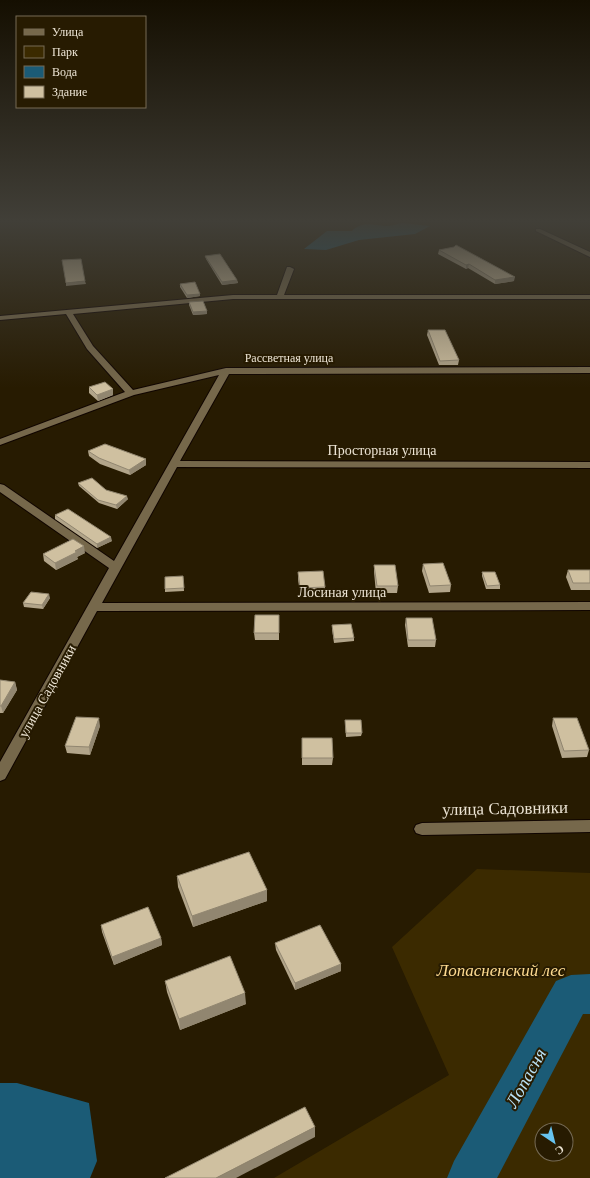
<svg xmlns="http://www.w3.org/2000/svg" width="590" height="1178" font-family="'Times New Roman',serif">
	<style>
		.green { fill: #3b2a00; fill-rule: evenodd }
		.water { fill: #1b5b76 }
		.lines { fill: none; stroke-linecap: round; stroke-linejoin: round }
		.river { fill: #1b5b76; fill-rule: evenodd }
		.minor-casing { stroke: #100500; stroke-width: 2 }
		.minor { fill: #76684b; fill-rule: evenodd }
		.wall { fill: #b2a58a }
		.shaded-wall { fill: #918670 }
		.building { fill: #cfc0a0; stroke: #918670 }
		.labels { text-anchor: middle; stroke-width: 4; stroke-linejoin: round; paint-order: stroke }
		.far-street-label { font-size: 12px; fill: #ece4d4; stroke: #271b01 }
		.street-label { font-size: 14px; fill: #ece4d4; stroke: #271b01 }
		.near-street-label { font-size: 17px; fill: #ece4d4; stroke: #271b01 }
		.near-park-label { font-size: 17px; font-style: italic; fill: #fedb91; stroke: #271b01 }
		.near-water-label { font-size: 18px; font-style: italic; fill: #b9e1f6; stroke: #271b01 }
	</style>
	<rect width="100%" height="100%" fill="#271b01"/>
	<path class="green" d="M477 869 590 873V1178H274L449 1075 392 947ZM542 1130H566V1154H542Z"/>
	<g class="water">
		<path d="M402 223 430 226 415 234 359 240 326 250 304 249 327 231H352C362 221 373 225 386 226 391 226 397 224 402 223Z"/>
		<polygon points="0,1083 17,1083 89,1103 97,1161 90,1178 0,1178"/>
	</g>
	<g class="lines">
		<polygon class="river" points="590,974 590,1014 583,1014 497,1178 447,1178 454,1161 556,981 571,975"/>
		<defs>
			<g id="minor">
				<polygon points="536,229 540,229 590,252 590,257 536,231"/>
				<polygon points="287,267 290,267 294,269 284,295 590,295 590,299 233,299 73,314 93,346 133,390 226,368 590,367 590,373 229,374 180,461 590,462 590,468 177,467 102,603 590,602 590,610 97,611 5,779 0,781 0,762 109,568 0,492 0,484 4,485 114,561 219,375 134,395 0,445 0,439 125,392 87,349 66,314 0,320 0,316 233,295 277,295"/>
				<polygon points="590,820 590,832 422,835 416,833 414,829 416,825 422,823"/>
			</g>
		</defs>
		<use href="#minor" class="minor-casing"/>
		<use href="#minor" class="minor"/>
	</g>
	<g class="wall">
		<polygon points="454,247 514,281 495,284 468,268 466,269 438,254 439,250"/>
		<polygon points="205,256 237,280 238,283 222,285 206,259"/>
		<polygon points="180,284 200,296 187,298 180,287"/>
		<polygon points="189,302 207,311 207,314 193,315 189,305"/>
		<polygon points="428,330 459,360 458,365 439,365 427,335"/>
		<polygon points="89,387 113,389 113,395 98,401 89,393"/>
		<polygon points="88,451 146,465 130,475 100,464 89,456"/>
		<polygon points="78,483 128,499 117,509 99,503 79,486"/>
		<polygon points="55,515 112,541 97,548 55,519"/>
		<polygon points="85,553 77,557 78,559 56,570 44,561 43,554"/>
		<polygon points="423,564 451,585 450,592 429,593 422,571"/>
		<polygon points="374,565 398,586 397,593 376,593 374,572"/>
		<polygon points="568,570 590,570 590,590 571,590 566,577"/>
		<polygon points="298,572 325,587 325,594 300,594 298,579"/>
		<polygon points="482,572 500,585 500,589 486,589 482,576"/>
		<polygon points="183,576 184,591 165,592 165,589"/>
		<polygon points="50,598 43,609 24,607 23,603"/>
		<polygon points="279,615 279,640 255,640 254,633"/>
		<polygon points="406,618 436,640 435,647 408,647 405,625"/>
		<polygon points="332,625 354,638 354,641 334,643 332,629"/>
		<polygon points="0,680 15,682 17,690 3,713 0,713"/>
		<polygon points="553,718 589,750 587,757 562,758 552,726"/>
		<polygon points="345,720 362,733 361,736 346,737"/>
		<polygon points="100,726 90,755 67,753 65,746"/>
		<polygon points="302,738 333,758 332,765 302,765"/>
		<polygon points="177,876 267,890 267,901 193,927 178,887"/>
		<polygon points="101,925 161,938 162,945 114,965 102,932"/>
		<polygon points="275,943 341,964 341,971 295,990 276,950"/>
		<polygon points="165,981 246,1004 180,1030 167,992"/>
	</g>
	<g class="shaded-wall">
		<polygon points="469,264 468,268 466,269 466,265"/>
		<polygon points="515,277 514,281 495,284 495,280"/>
		<polygon points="237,280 238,283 222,285 222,282"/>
		<polygon points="85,281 86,284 66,286 66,283"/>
		<polygon points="200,294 200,296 187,298 187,295"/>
		<polygon points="207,311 207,314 193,315 193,312"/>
		<polygon points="113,389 113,395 98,401 97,395"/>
		<polygon points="146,459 146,465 130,475 129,470"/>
		<polygon points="127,496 128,499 117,509 116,505"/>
		<polygon points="111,537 112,541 97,548 97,544"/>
		<polygon points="84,546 85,553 77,557 78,559 56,570 55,563 75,551"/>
		<polygon points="49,594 50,598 43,609 42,605"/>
		<polygon points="15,682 17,690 3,713 1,706"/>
		<polygon points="99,718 100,726 90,755 89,747"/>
		<polygon points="267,890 267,901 193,927 192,916"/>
		<polygon points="161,938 162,945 114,965 112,957"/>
		<polygon points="341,964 341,971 295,990 295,983"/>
		<polygon points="245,993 246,1004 180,1030 179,1019"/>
		<polygon points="315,1127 315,1137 236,1178 216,1178"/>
	</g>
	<g class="building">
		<polygon points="456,245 515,277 495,280 469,264 466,265 439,250 454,247"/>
		<polygon points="220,254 237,280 222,282 205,256"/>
		<polygon points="81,259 85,281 66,283 62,260"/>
		<polygon points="195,282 200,294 187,295 180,284"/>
		<polygon points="203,301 207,311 193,312 189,302"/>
		<polygon points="428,330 445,330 459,360 440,361"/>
		<polygon points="105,382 113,389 97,395 89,387"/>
		<polygon points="105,444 146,459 129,470 99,458 88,451"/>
		<polygon points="92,478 106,490 127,496 116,505 98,500 78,483"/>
		<polygon points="68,509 111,537 97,544 55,515"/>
		<polygon points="73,539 84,546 75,551 77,552 55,563 43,554"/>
		<polygon points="443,563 451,585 430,586 423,564"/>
		<polygon points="374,565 395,565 398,586 377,586"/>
		<polygon points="568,570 590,570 590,583 573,583"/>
		<polygon points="323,571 325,587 300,588 298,572"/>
		<polygon points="482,572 495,572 500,585 487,586"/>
		<polygon points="183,576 184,588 165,589 165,577"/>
		<polygon points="31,592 49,594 42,605 23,603"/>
		<polygon points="255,615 279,615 279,633 254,633"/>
		<polygon points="406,618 432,618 436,640 408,640"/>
		<polygon points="351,624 354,638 334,639 332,625"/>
		<polygon points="0,680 15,682 1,706 0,706"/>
		<polygon points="76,717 99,718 89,747 65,746"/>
		<polygon points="553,718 577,718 589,750 564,751"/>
		<polygon points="345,720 361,720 362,733 346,733"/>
		<polygon points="302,738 332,738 333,758 302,758"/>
		<polygon points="249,852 267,890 192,916 177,876"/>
		<polygon points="148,907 161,938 112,957 101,925"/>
		<polygon points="320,925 341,964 295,983 275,943"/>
		<polygon points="230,956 245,993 179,1019 165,981"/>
		<polygon points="305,1107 315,1127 216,1178 165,1178"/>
	</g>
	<linearGradient id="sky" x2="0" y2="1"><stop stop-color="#150f01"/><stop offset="0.57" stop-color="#413f38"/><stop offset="1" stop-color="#413f38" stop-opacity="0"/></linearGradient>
	<rect width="590" height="388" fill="url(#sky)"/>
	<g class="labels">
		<g class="far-street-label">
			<text x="289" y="362">Рассветная улица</text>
		</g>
		<g class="street-label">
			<text x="382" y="455">Просторная улица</text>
			<text x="342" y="597">Лосиная улица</text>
			<text transform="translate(47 691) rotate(-61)" y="5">улица Садовники</text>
		</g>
		<g class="near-street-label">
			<text transform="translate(505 808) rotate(-1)" y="6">улица Садовники</text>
		</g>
		<g class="near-park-label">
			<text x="501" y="976">Лопасненский лес</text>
		</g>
		<g class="near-water-label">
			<text transform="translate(526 1078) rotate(-61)" y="6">Лопасня</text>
		</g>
	</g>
	<rect x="16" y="16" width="130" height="92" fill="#271b01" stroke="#766b55"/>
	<rect x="24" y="29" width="20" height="6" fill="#76684b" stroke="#766b55"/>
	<text x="52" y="36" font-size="12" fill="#ece4d4">Улица</text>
	<rect x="24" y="46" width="20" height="12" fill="#3b2a00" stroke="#766b55"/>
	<text x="52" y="56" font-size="12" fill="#ece4d4">Парк</text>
	<rect x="24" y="66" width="20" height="12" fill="#1b5b76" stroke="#766b55"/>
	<text x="52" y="76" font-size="12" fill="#ece4d4">Вода</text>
	<rect x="24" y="86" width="20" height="12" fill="#cfc0a0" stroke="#766b55"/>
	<text x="52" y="96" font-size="12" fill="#ece4d4">Здание</text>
	<g transform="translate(554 1142) rotate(145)"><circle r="19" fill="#271b01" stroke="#766b55"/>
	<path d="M0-3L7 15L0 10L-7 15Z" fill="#67c4f0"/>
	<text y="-6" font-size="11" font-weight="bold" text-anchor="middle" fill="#ece4d4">С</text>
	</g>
</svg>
